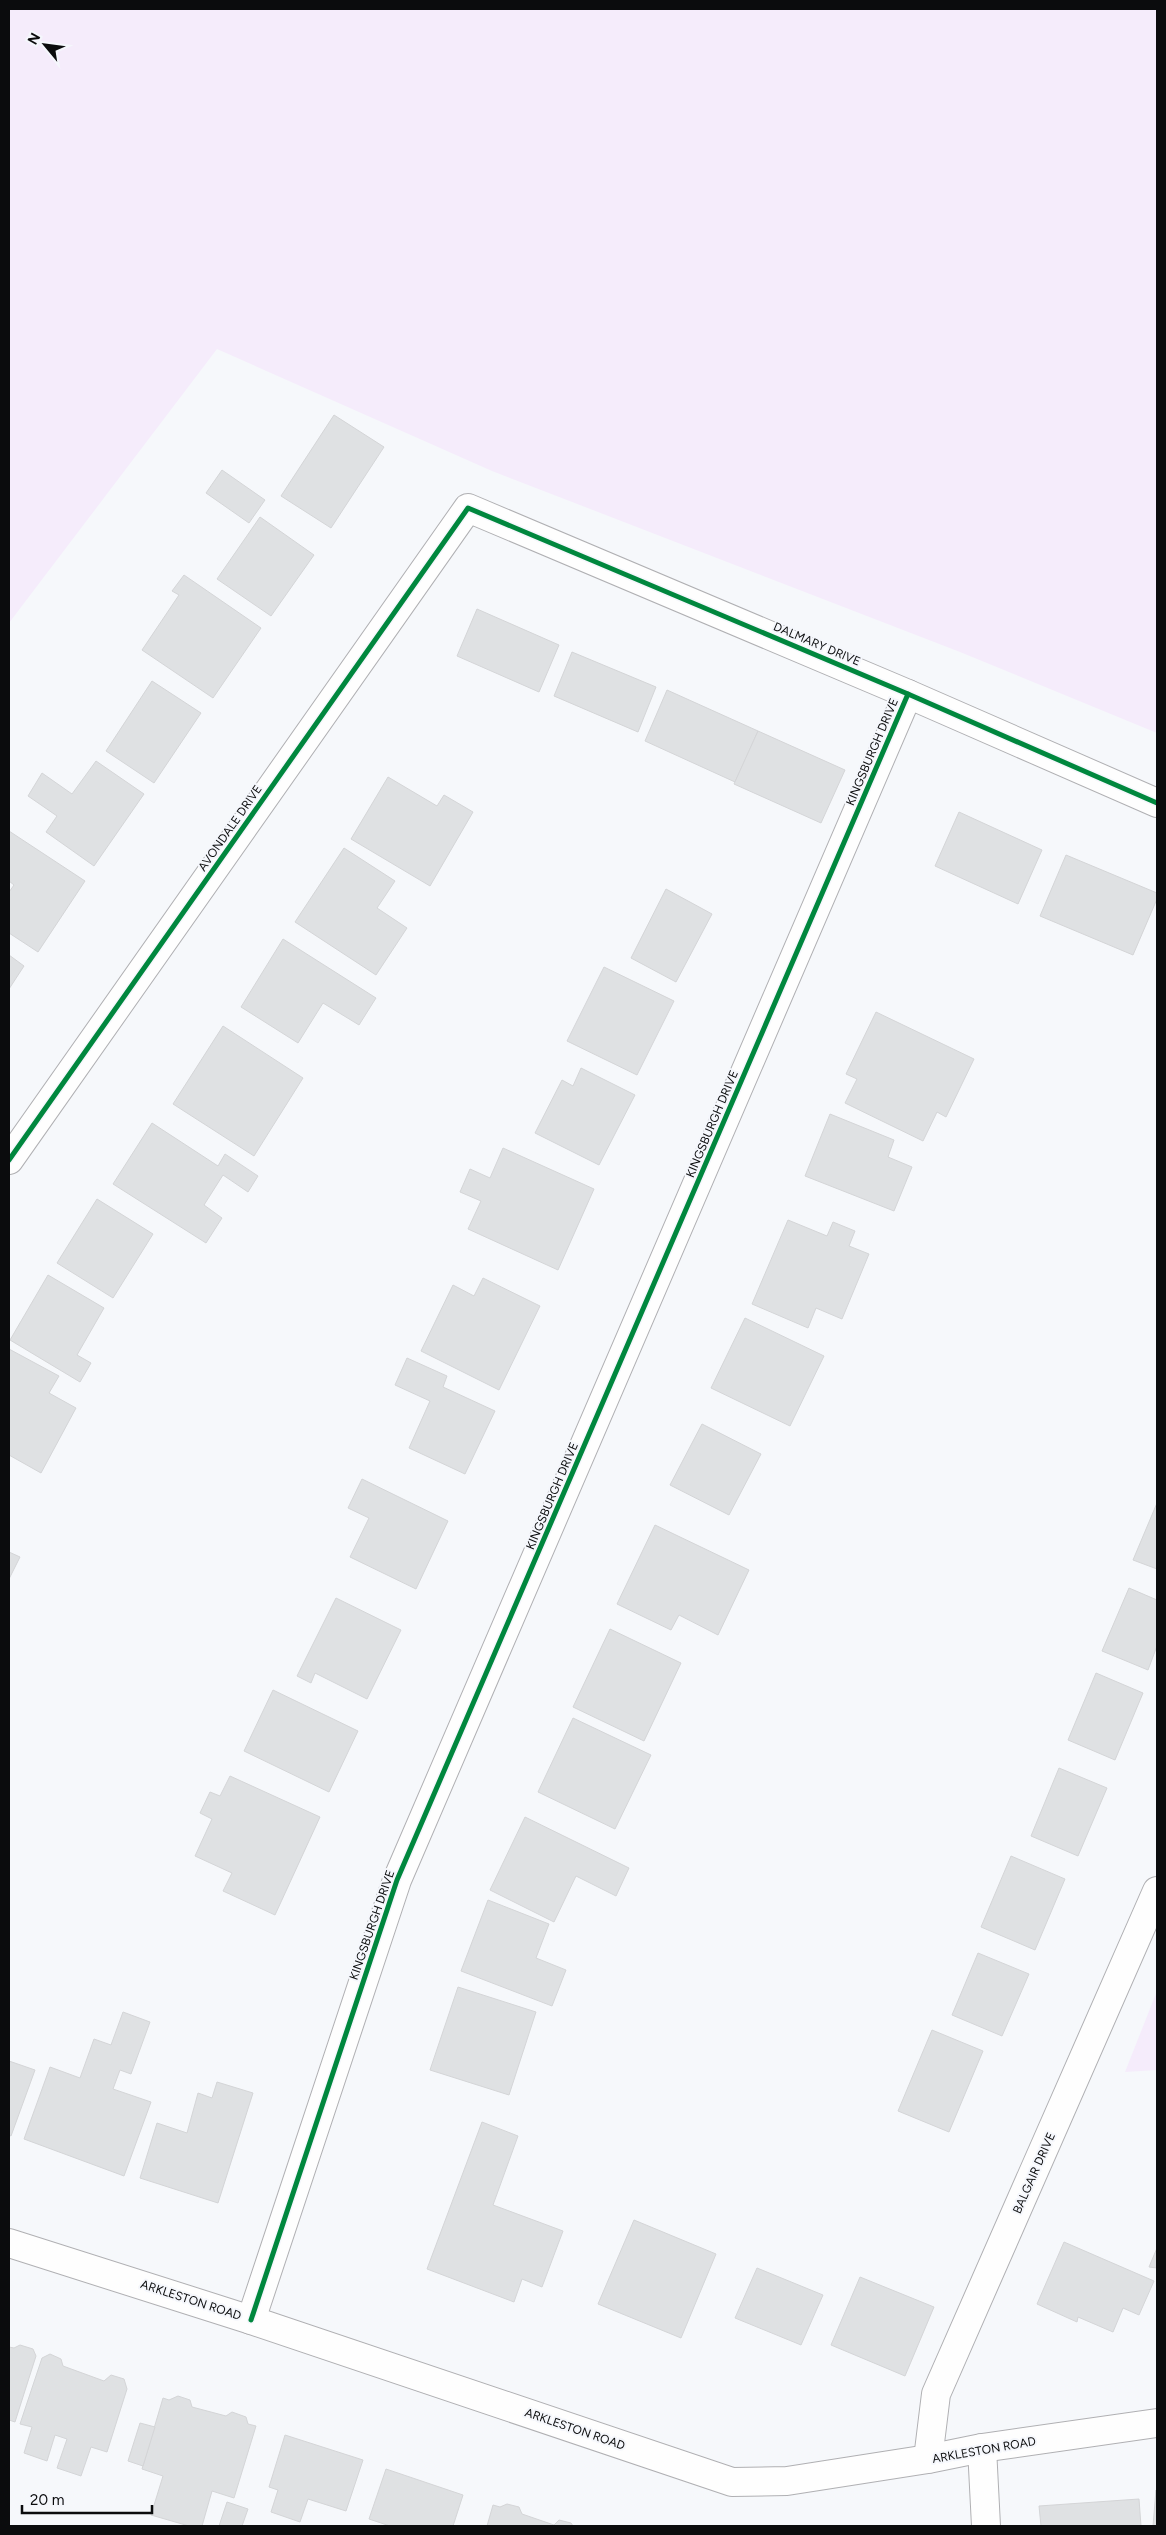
<svg xmlns="http://www.w3.org/2000/svg" width="1166" height="2535" font-family="Figtree,sans-serif">
	<style>
		.green { fill: #f5ecfb }
		.building { fill: #dfe1e3; stroke: #d4d5d7 }
		.lines { fill: none; stroke-linecap: round; stroke-linejoin: round }
		.street-casing { stroke: #b0b0b3; stroke-width: 30 }
		.secondary-casing { stroke: #b0b0b3; stroke-width: 30 }
		.street { stroke: #fefefe; stroke-width: 28 }
		.secondary { stroke: #fefefe; stroke-width: 28 }
		.cycleway-casing { stroke: #f5f7fc; stroke-width: 8 }
		.cycleway { stroke: #00873e; stroke-width: 5 }
		.labels { text-anchor: middle; stroke-width: 4; stroke-linejoin: round; paint-order: stroke }
		.street-label { font-size: 12px; fill: #0b0c0d; stroke: #f5f7fc }
	</style>
	<rect width="100%" height="100%" fill="#f6f8fb"/>
	<g class="green">
		<polygon points="9,9 1157,9 1157,733 960,652 492,471 217,349 9,623"/>
		<polygon points="1157,1991 1157,2070 1125,2072"/>
	</g>
	<g class="building">
		<polygon points="334,415 384,447 331,528 281,496"/>
		<polygon points="222,470 265,500 249,523 206,493"/>
		<polygon points="260,517 314,555 271,616 217,579"/>
		<polygon points="184,575 261,628 213,698 142,650 179,595 172,591"/>
		<polygon points="477,609 559,645 539,692 457,656"/>
		<polygon points="572,652 656,687 638,732 554,696"/>
		<polygon points="152,681 201,713 154,783 106,751"/>
		<polygon points="667,690 758,731 735,782 645,741"/>
		<polygon points="758,731 845,770 821,823 734,784"/>
		<polygon points="96,761 144,794 94,866 46,832 57,816 28,796 42,773 72,794"/>
		<polygon points="388,777 437,806 444,795 473,812 430,886 351,839"/>
		<polygon points="959,812 1042,850 1018,904 935,866"/>
		<polygon points="9,831 85,881 38,952 9,933 9,892 14,885 9,881"/>
		<polygon points="344,848 395,881 377,908 407,928 376,975 295,922"/>
		<polygon points="1066,855 1157,893 1157,899 1133,955 1040,916"/>
		<polygon points="666,889 712,914 676,982 631,958"/>
		<polygon points="283,939 376,998 359,1025 323,1003 298,1043 241,1007"/>
		<polygon points="9,955 24,966 9,989"/>
		<polygon points="604,967 674,1001 637,1075 567,1041"/>
		<polygon points="876,1012 974,1059 946,1117 937,1112 923,1141 845,1103 857,1079 846,1074"/>
		<polygon points="223,1026 303,1078 254,1156 173,1104"/>
		<polygon points="581,1068 635,1095 599,1165 535,1133 562,1080 573,1086"/>
		<polygon points="830,1114 894,1140 888,1157 912,1167 894,1211 805,1176"/>
		<polygon points="152,1123 218,1166 225,1154 258,1176 248,1192 223,1175 204,1205 222,1218 206,1243 113,1184"/>
		<polygon points="503,1148 594,1189 558,1270 468,1229 481,1201 460,1192 470,1169 490,1178"/>
		<polygon points="97,1199 153,1234 113,1298 57,1263"/>
		<polygon points="788,1220 827,1236 833,1222 855,1231 849,1246 869,1254 842,1319 816,1308 808,1328 752,1304"/>
		<polygon points="48,1275 104,1308 77,1355 91,1363 80,1382 10,1340"/>
		<polygon points="483,1278 540,1306 499,1390 421,1351 453,1285 474,1296"/>
		<polygon points="745,1318 824,1356 790,1426 711,1388"/>
		<polygon points="9,1349 59,1376 49,1393 76,1408 41,1473 9,1455"/>
		<polygon points="407,1358 447,1376 443,1387 495,1411 465,1474 409,1448 430,1401 395,1385"/>
		<polygon points="702,1424 761,1454 729,1515 670,1485"/>
		<polygon points="362,1479 448,1521 416,1589 350,1557 369,1518 348,1508"/>
		<polygon points="1157,1503 1157,1569 1133,1560"/>
		<polygon points="655,1525 749,1570 718,1635 679,1615 671,1630 617,1604"/>
		<polygon points="9,1552 20,1557 9,1579"/>
		<polygon points="1129,1588 1157,1600 1157,1646 1148,1670 1102,1651"/>
		<polygon points="336,1598 401,1630 367,1699 315,1673 311,1683 297,1676"/>
		<polygon points="610,1629 681,1663 644,1741 573,1707"/>
		<polygon points="1096,1673 1143,1693 1115,1760 1068,1740"/>
		<polygon points="273,1690 358,1731 329,1792 244,1751"/>
		<polygon points="573,1718 651,1755 615,1829 538,1792"/>
		<polygon points="1059,1768 1107,1788 1078,1856 1031,1836"/>
		<polygon points="230,1776 320,1817 275,1915 223,1891 232,1873 195,1856 212,1819 200,1813 210,1792 220,1796"/>
		<polygon points="525,1817 629,1868 616,1896 576,1876 554,1922 490,1890"/>
		<polygon points="1011,1856 1065,1879 1035,1950 981,1927"/>
		<polygon points="488,1900 549,1924 536,1958 566,1970 552,2006 461,1971"/>
		<polygon points="978,1953 1029,1974 1002,2036 952,2015"/>
		<polygon points="458,1987 536,2012 509,2095 430,2070"/>
		<polygon points="123,2012 150,2022 131,2074 120,2070 113,2089 151,2102 124,2176 24,2139 50,2067 80,2078 94,2039 111,2045"/>
		<polygon points="932,2030 983,2051 949,2132 898,2111"/>
		<polygon points="9,2061 35,2070 11,2136 9,2135"/>
		<polygon points="217,2082 253,2093 218,2203 140,2178 157,2123 187,2133 198,2093 212,2098"/>
		<polygon points="482,2122 518,2136 493,2205 563,2231 542,2287 522,2279 514,2302 427,2269"/>
		<polygon points="634,2220 716,2254 681,2338 598,2304"/>
		<polygon points="1064,2242 1154,2281 1139,2315 1123,2308 1113,2332 1078,2317 1077,2322 1037,2304"/>
		<polygon points="1157,2248 1157,2268 1149,2267"/>
		<polygon points="757,2268 823,2295 801,2345 735,2318"/>
		<polygon points="860,2277 934,2307 905,2376 831,2345"/>
		<polygon points="20,2345 33,2349 36,2356 15,2422 9,2420 9,2347 14,2348"/>
		<polygon points="50,2354 61,2359 63,2366 104,2381 111,2375 124,2379 127,2389 107,2452 91,2447 81,2476 57,2468 67,2439 55,2435 47,2461 24,2453 32,2427 20,2424 42,2358"/>
		<polygon points="178,2396 190,2400 192,2407 226,2416 232,2412 246,2417 248,2424 256,2426 234,2498 212,2491 202,2526 189,2526 151,2515 163,2476 142,2469 163,2398 169,2400"/>
		<polygon points="140,2423 155,2427 143,2466 128,2461"/>
		<polygon points="285,2435 363,2460 346,2511 308,2499 300,2522 271,2512 278,2490 269,2487"/>
		<polygon points="386,2469 463,2495 453,2526 390,2526 369,2519"/>
		<polygon points="1156,2490 1157,2526 1153,2526"/>
		<polygon points="1139,2499 1141,2526 1041,2526 1039,2506"/>
		<polygon points="227,2502 248,2509 242,2526 219,2526"/>
		<polygon points="507,2504 519,2507 522,2514 554,2525 559,2520 571,2523 573,2526 487,2526 493,2505 500,2507"/>
	</g>
	<g class="lines">
		<defs>
			<g id="street">
				<polyline points="9,1160 468,508 908,694 1157,803"/>
				<polyline points="251,2320 397,1880 908,694"/>
				<polyline points="982,2448 986,2526"/>
				<polyline points="928,2459 936,2394 1157,1891"/>
			</g>
			<polyline id="secondary" points="9,2243 251,2320 732,2482 787,2481 928,2459 982,2448 1157,2423"/>
		</defs>
		<use href="#street" class="street-casing"/>
		<use href="#secondary" class="secondary-casing"/>
		<use href="#street" class="street"/>
		<use href="#secondary" class="secondary"/>
		<defs>
			<g id="cycleway">
				<polyline points="9,1160 468,508 908,694 1157,803"/>
				<polyline points="251,2320 397,1880 908,694"/>
			</g>
		</defs>
		<use href="#cycleway" class="cycleway-casing"/>
		<use href="#cycleway" class="cycleway"/>
	</g>
	<g class="labels">
		<g class="street-label">
			<text transform="translate(817 644) rotate(23)" y="4">DALMARY DRIVE</text>
			<text transform="translate(872 752) rotate(-67)" y="4">KINGSBURGH DRIVE</text>
			<text transform="translate(230 828) rotate(-55)" y="4">AVONDALE DRIVE</text>
			<text transform="translate(712 1124) rotate(-67)" y="4">KINGSBURGH DRIVE</text>
			<text transform="translate(552 1496) rotate(-67)" y="4">KINGSBURGH DRIVE</text>
			<text transform="translate(372 1925) rotate(-71)" y="4">KINGSBURGH DRIVE</text>
			<text transform="translate(1034 2173) rotate(-66)" y="4">BALGAIR DRIVE</text>
			<text transform="translate(191 2300) rotate(18)" y="4">ARKLESTON ROAD</text>
			<text transform="translate(575 2429) rotate(19)" y="4">ARKLESTON ROAD</text>
			<text transform="translate(984 2450) rotate(-10)" y="4">ARKLESTON ROAD</text>
		</g>
	</g>
	<rect width="1166" height="2535" fill="none" stroke="#0b0c0d" stroke-width="20"/>
	<g transform="translate(45 45) rotate(299)" stroke="#f5f7fc" stroke-width="4" paint-order="stroke">
	<path d="M0-4L9 19L0 12L-9 19Z" fill="#0b0c0d"/>
	<text y="-8" font-size="14" font-weight="bold" text-anchor="middle" fill="#0b0c0d">N</text>
	</g>
	<path d="M22 2505v8h130v-8" fill="none" stroke="#0b0c0d" stroke-width="2.5"/>
	<text x="30" y="2505" font-size="15" fill="#0b0c0d" stroke="#f5f7fc" stroke-width="4" paint-order="stroke">20 m</text>
</svg>
